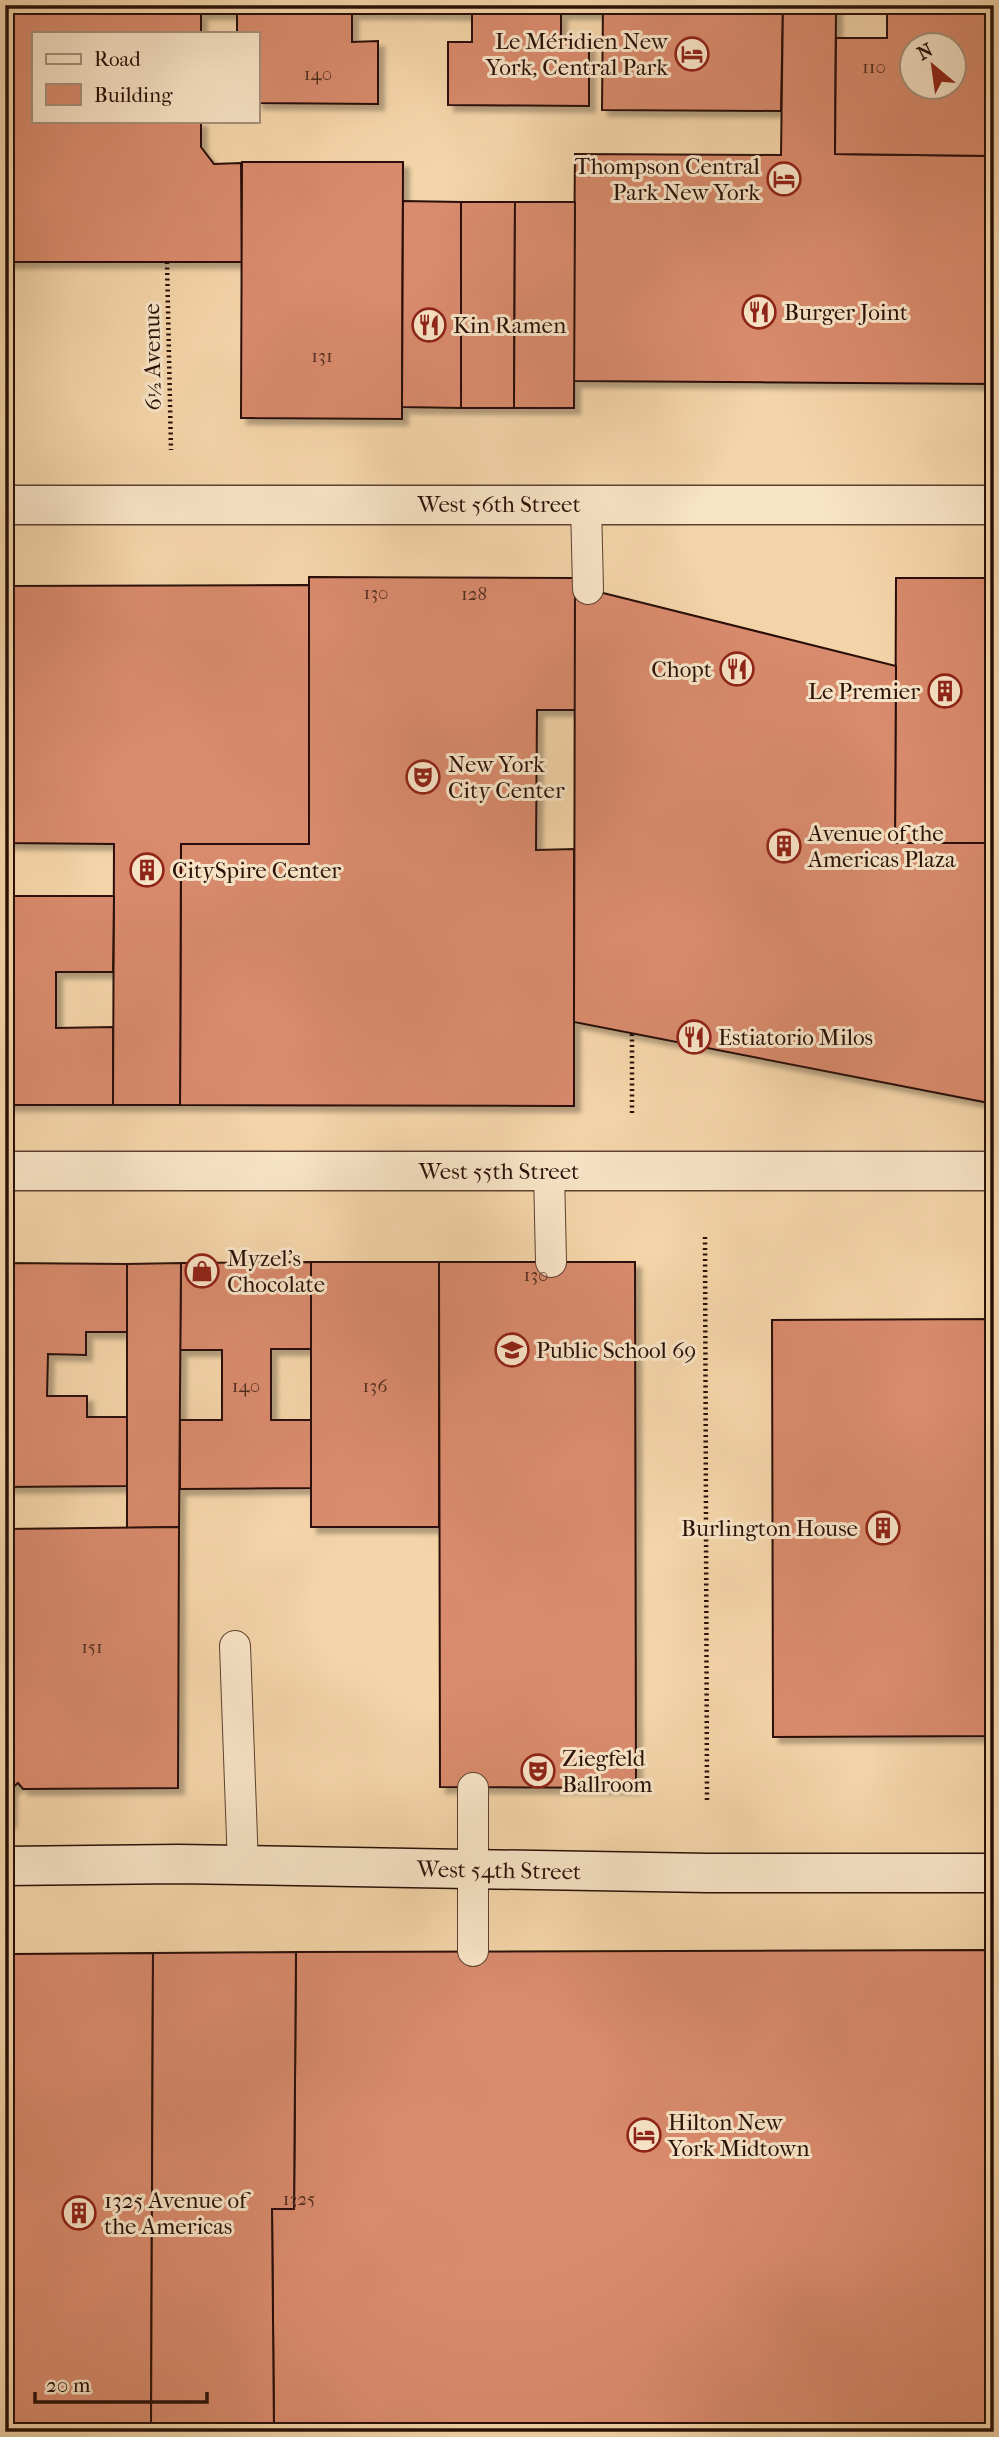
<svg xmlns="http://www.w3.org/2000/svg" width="999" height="2437" font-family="'IM FELL French Canon',serif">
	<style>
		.building { fill: #d98b6d; stroke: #291007; stroke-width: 2; fill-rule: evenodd; filter: url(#shadow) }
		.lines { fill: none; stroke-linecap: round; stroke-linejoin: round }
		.service-casing { stroke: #5c4130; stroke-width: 32 }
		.minor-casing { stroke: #5c4130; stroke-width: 41 }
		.secondary-casing { stroke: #291007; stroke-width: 41 }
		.path { stroke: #291007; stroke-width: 4.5; stroke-dasharray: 2 3.5; stroke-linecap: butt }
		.service { stroke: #f8e4c7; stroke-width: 30 }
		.minor { stroke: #f8e4c7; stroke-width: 38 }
		.secondary { stroke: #f8e4c7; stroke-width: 38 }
		.labels { text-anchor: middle; stroke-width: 6; stroke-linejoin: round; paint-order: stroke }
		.number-label { font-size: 19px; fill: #552f20 }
		.poi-label { font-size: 23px; fill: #291007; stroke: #f8e4c7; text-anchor: start }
		.street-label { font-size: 23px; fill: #291007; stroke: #f8e4c7 }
	</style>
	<defs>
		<filter id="shadow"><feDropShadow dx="6" dy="6" stdDeviation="2" flood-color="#0004"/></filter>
	</defs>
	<rect width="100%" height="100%" fill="#f4d5a9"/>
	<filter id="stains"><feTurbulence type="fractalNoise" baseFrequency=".00286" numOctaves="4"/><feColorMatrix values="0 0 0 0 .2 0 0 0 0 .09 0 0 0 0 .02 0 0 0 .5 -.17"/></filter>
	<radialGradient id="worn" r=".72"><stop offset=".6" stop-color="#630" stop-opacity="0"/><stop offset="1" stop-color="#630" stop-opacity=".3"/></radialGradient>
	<g class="building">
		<polygon points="5,5 201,5 201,33 33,33 33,121 201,121 201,147 214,164 241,163 242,262 5,262"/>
		<polygon points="201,5 412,5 412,13 352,13 352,42 378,41 378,104 257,103 257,33 237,33 237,13 201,13"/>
		<polygon points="412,5 603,5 603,13 561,13 561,40 589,39 589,106 448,105 448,42 472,42 472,14 412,13"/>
		<polygon points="603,5 783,5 781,111 602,110"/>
		<polygon points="783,5 836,5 835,154 994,156 994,384 573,381 575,154 781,155"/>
		<path d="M887 5H994V156L835 154 836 38H887ZM912 46H954V88H912Z"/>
		<polygon points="242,162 403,162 402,419 241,418"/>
		<polygon points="403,201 461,202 461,408 402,407"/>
		<polygon points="461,202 515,202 514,408 461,408"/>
		<polygon points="515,202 575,202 574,408 514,408"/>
		<polygon points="309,577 575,578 575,710 537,710 536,850 574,849 574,1106 180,1105 181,844 309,844"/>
		<polygon points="896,578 994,578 994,843 895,843"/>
		<polygon points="309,585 309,844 181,844 180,1105 113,1105 114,844 5,843 5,586"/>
		<polygon points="575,586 896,666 895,843 994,843 994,1104 574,1022"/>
		<polygon points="5,896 114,896 113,972 56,972 56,1028 113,1027 113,1105 5,1105"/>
		<rect x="311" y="1262" width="128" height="265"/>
		<polygon points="311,1262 311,1349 271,1349 271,1420 311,1420 311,1488 180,1489 180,1420 222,1420 222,1350 180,1350 181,1263"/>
		<polygon points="439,1262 635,1262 636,1788 440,1787"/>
		<polygon points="5,1263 127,1264 127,1332 86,1332 86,1355 48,1354 47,1396 87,1396 87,1417 127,1417 127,1486 5,1487"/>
		<polygon points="181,1263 179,1527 127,1528 127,1264"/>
		<polygon points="994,1319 994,1736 773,1737 772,1320"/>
		<polygon points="179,1527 178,1788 23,1789 18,1783 11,1789 5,1789 5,1529"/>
		<polygon points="5,1789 11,1789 10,1822 5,1822"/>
		<polygon points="994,1950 994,2432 274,2432 272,2209 294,2209 296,1952"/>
		<polygon points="5,1952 13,1952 13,1954 153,1953 151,2432 5,2432"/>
		<polygon points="296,1952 294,2209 272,2209 274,2432 151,2432 153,1953"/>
	</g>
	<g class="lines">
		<defs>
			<g id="service">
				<polyline points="586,504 588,589"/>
				<polyline points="549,1171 551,1262"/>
				<polyline points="235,1646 243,1866"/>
				<polyline points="473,1951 473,1788"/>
			</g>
			<g id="minor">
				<polyline points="5,505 994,505"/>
				<polyline points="5,1171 994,1171"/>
			</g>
			<polyline id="secondary" points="5,1866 178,1864 707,1873 994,1873"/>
		</defs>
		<use href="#service" class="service-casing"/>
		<use href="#minor" class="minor-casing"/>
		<use href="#secondary" class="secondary-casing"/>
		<g class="path">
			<polyline points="167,262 171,450"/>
			<polyline points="632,1113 632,1034"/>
			<polyline points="705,1237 707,1801"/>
		</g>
		<use href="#service" class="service"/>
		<use href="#minor" class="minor"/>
		<use href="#secondary" class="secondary"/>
	</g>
	<defs>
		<symbol id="hotel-ring" viewBox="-11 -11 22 22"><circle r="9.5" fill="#f8e4c7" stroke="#8f2418" stroke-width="1.5"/><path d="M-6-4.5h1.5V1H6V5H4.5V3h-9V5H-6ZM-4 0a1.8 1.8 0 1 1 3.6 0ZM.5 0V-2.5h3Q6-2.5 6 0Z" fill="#8f2418"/></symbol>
		<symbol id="restaurant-ring" viewBox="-11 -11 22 22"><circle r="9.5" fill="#f8e4c7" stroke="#8f2418" stroke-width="1.5"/><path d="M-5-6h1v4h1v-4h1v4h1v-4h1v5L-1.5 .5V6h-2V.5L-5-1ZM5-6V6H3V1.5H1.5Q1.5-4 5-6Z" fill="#8f2418"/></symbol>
		<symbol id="building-ring" viewBox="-11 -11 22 22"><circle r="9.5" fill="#f8e4c7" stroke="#8f2418" stroke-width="1.5"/><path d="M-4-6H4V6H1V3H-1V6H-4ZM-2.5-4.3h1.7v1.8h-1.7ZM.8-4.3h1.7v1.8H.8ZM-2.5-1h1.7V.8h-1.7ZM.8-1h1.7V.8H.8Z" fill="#8f2418"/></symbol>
		<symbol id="theatre-ring" viewBox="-11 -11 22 22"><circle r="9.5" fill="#f8e4c7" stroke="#8f2418" stroke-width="1.5"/><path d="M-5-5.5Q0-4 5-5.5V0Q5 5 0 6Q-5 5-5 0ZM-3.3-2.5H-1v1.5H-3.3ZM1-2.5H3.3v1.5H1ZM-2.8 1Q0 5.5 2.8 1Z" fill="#8f2418"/></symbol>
		<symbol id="shop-ring" viewBox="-11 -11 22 22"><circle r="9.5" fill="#f8e4c7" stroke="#8f2418" stroke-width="1.5"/><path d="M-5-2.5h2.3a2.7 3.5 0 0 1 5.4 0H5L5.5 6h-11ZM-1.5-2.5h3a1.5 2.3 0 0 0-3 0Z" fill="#8f2418"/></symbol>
		<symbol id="school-ring" viewBox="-11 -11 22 22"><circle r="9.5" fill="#f8e4c7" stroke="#8f2418" stroke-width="1.5"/><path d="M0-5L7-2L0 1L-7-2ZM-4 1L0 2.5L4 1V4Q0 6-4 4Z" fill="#8f2418"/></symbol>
	</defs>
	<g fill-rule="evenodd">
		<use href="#hotel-ring" x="673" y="35" width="38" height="38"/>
		<use href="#hotel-ring" x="765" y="160" width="38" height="38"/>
		<use href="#restaurant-ring" x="740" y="293" width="38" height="38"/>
		<use href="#restaurant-ring" x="410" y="306" width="38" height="38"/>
		<use href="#restaurant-ring" x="718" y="650" width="38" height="38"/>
		<use href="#building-ring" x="926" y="672" width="38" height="38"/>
		<use href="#theatre-ring" x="404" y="758" width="38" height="38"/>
		<use href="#building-ring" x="765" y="827" width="38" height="38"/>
		<use href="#building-ring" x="128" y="851" width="38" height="38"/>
		<use href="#restaurant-ring" x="675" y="1018" width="38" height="38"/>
		<use href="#shop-ring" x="183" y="1252" width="38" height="38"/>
		<use href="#school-ring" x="493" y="1331" width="38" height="38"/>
		<use href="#building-ring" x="864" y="1509" width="38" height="38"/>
		<use href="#theatre-ring" x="519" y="1752" width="38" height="38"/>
		<use href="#hotel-ring" x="625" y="2116" width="38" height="38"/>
		<use href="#building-ring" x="60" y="2194" width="38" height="38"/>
	</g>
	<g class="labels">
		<g class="number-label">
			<text x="874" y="73">110</text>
			<text x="318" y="80">140</text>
			<text x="322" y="362">131</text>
			<text x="376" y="599">130</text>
			<text x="474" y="600">128</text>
			<text x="536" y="1281">130</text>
			<text x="246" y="1392">140</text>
			<text x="375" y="1392">136</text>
			<text x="92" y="1653">151</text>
			<text x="299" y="2205">1325</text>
		</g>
		<g class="poi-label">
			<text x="668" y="49" text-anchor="end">Le Méridien New<tspan x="668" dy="26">York, Central Park</tspan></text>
			<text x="760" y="174" text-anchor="end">Thompson Central<tspan x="760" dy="26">Park New York</tspan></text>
			<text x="784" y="320">Burger Joint</text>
			<text x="453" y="333">Kin Ramen</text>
			<text x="712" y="677" text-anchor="end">Chopt</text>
			<text x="920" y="699" text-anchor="end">Le Premier</text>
			<text x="448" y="772">New York<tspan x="448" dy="26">City Center</tspan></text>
			<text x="808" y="841">Avenue of the<tspan x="808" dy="26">Americas Plaza</tspan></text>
			<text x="172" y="878">CitySpire Center</text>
			<text x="718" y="1045">Estiatorio Milos</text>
			<text x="227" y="1266">Myzel's<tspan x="227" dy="26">Chocolate</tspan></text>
			<text x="536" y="1358">Public School 69</text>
			<text x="858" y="1536" text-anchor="end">Burlington House</text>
			<text x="562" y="1766">Ziegfeld<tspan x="562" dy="26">Ballroom</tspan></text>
			<text x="668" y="2130">Hilton New<tspan x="668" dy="26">York Midtown</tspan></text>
			<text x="104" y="2208">1325 Avenue of<tspan x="104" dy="26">the Americas</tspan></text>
		</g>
		<g class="street-label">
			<text transform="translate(152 357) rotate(-91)" y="8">6½ Avenue</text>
			<text x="499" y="512">West 56th Street</text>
			<text x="499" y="1179">West 55th Street</text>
			<text transform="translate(499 1870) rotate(1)" y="8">West 54th Street</text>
		</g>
	</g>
	<rect width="999" height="2437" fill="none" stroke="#f4d5a9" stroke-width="28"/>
	<rect x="7" y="7" width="985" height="2423" fill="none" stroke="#291007" stroke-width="3.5"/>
	<rect x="14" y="14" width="971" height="2409" fill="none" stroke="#291007" stroke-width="2"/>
	<rect x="32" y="32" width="228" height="91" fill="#f8e4c7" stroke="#a58f7a" stroke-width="2"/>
	<rect x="46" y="54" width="35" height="10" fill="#f8e4c7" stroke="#a58f7a" stroke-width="2"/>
	<text x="94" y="66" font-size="21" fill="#291007">Road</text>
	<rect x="46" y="84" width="35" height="21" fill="#d98b6d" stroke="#a58f7a" stroke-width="2"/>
	<text x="94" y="102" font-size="21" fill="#291007">Building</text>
	<g transform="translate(933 66) rotate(331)"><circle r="33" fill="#f8e4c7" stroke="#a58f7a" stroke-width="2"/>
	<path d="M0-5L12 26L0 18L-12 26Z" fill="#8f2418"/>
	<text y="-10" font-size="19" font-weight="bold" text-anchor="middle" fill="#291007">N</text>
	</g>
	<path d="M35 2392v10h172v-10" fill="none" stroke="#291007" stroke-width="3.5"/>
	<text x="46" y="2392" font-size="21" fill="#291007" stroke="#f8e4c7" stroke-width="5" paint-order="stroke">20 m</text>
	<rect width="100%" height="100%" filter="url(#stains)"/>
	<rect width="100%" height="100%" fill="url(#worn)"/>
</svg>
